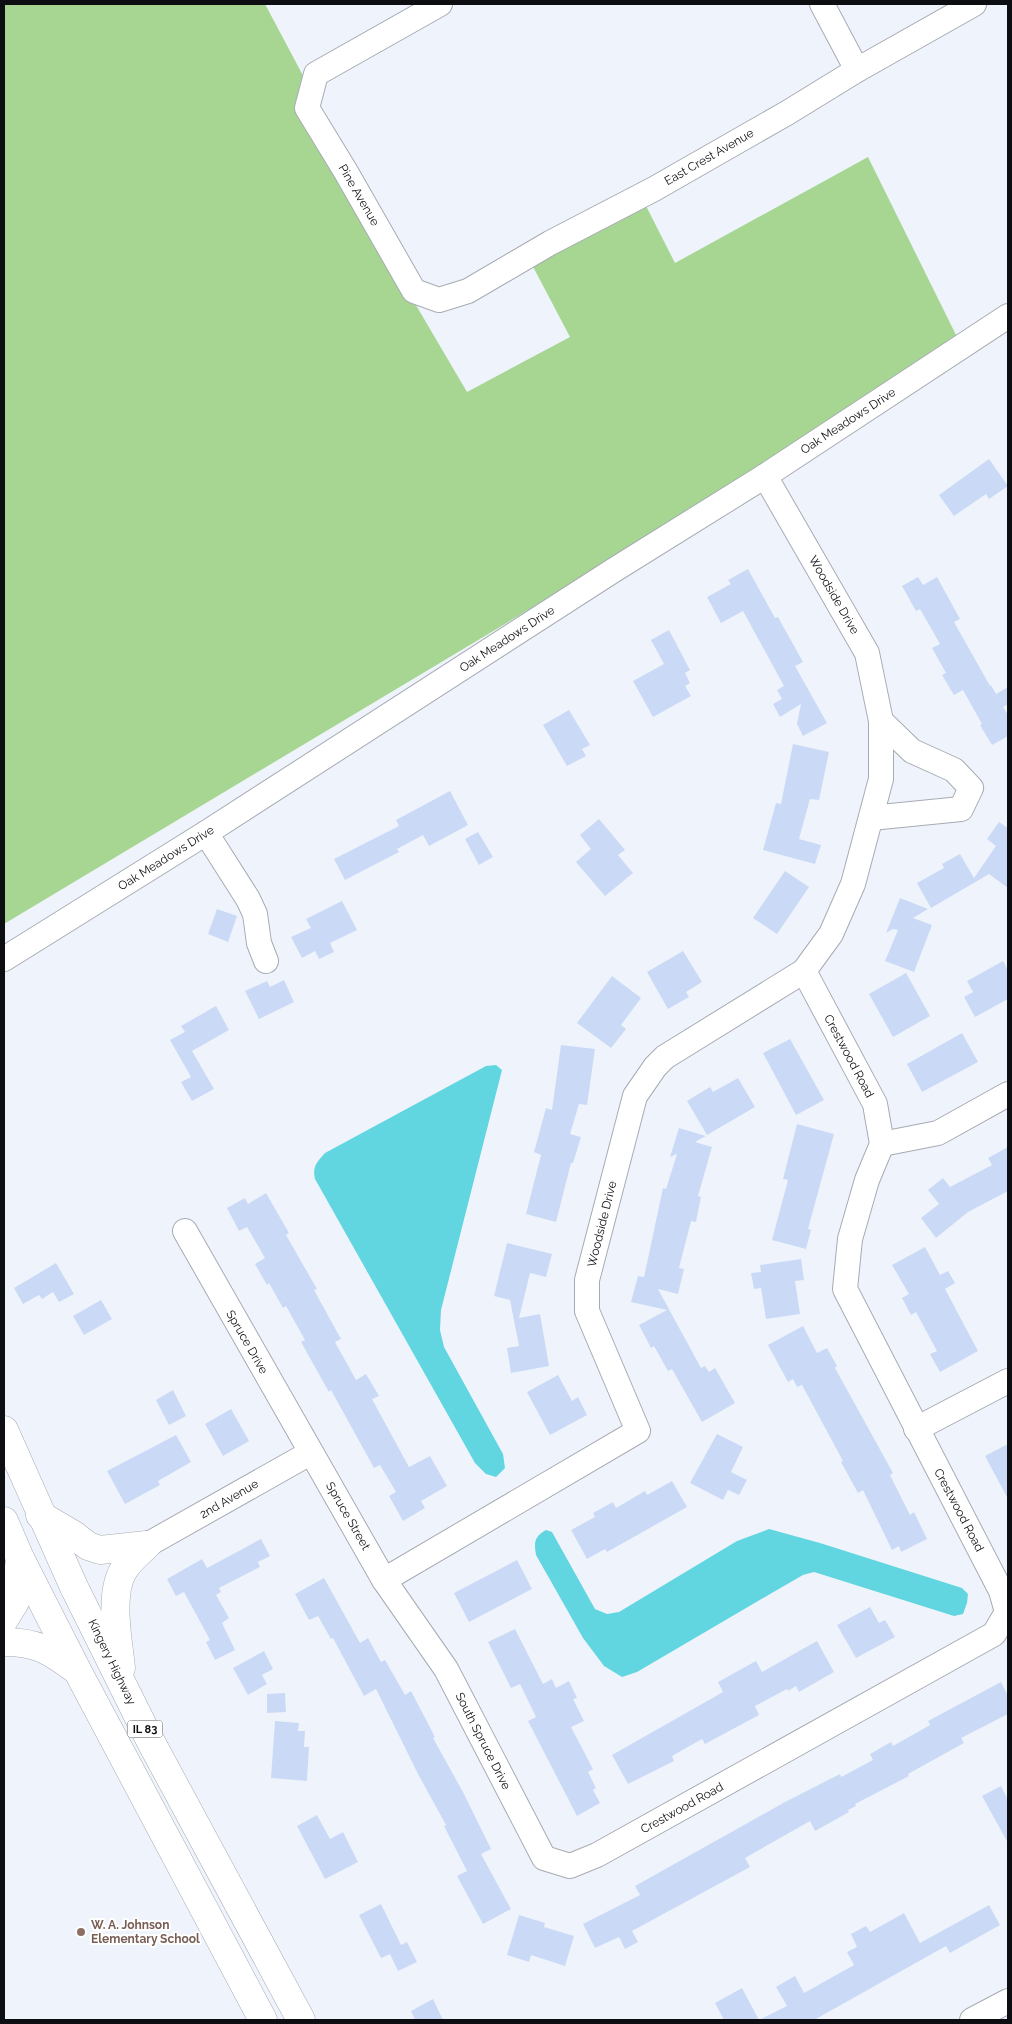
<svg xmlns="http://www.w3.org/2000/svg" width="1012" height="2024" font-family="Raleway,sans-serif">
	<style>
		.green { fill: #a7d693 }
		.water { fill: #62d6e0 }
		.building { fill: #cadaf6 }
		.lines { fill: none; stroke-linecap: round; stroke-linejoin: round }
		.minor-casing { stroke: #a7abb3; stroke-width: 26 }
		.highway-casing { stroke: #a7abb3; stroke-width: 29 }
		.minor { stroke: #fff; stroke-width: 24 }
		.highway { stroke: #fff; stroke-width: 28 }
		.education-dot { fill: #8d6e63; stroke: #fff; stroke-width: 2 }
		.labels { text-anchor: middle; stroke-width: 4; stroke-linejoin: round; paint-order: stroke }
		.shield { fill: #fff; stroke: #565658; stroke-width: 1 }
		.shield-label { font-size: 11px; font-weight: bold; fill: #0d0e11 }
		.street-label { font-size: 12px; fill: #0d0e11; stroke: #fff }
		.education-label { font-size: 12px; font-weight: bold; fill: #785e54; stroke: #fff; text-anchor: start }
	</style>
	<rect width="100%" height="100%" fill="#eff4fc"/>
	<polygon class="green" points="4,4 265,4 308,85 302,111 467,392 570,337 530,261 643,200 675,263 868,157 960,343 630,549 4,924"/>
	<g class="water">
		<path d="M496 1065 502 1070 441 1310 440 1330 444 1347 503 1454 505 1468 496 1477 486 1474 475 1463 315 1179C312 1167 317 1162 325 1153L486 1066Z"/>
		<path d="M769 1529 820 1543 962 1588 968 1594 967 1603 963 1614 954 1616 814 1572 803 1575 777 1590 637 1672 622 1677 604 1666 583 1638 536 1555C534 1542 534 1537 546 1530L552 1532 595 1609 607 1614 619 1612 737 1541Z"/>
	</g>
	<g class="building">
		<polygon points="989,459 1008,486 989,499 986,494 954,516 939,495"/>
		<polygon points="748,569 775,618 778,617 803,662 795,666 827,723 803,736 797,724 801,704 780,717 773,704 782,699 777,690 784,686 743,611 721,623 707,597 731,584 728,580"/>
		<polygon points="918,577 923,585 937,577 960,619 954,622 990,686 991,685 996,694 1008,687 1008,704 1003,707 1008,715 1008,736 992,745 980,725 982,724 963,690 954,695 942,675 946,673 932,648 940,644 920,609 916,611 902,586"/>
		<polygon points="669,630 690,670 685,673 690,683 685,686 691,696 653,717 633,681 664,664 651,640"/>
		<polygon points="569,710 590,745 582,749 586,756 567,766 543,725"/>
		<polygon points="793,744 829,752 819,800 810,799 799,839 821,845 815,864 763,850 776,803 781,804"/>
		<polygon points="450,791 468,825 429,846 423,835 397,849 399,852 345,880 334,859 399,826 396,820"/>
		<polygon points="599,819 625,850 618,855 633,873 605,896 576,862 591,849 580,835"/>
		<polygon points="999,822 1008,828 1008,888 989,874 931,908 917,883 944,868 942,864 960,854 974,878 996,846 987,839"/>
		<polygon points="478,832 493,857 479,865 465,839"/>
		<polygon points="785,871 809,887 777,934 753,918"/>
		<polygon points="900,898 928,909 913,918 932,925 914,972 885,961 898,930 893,929 886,933"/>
		<polygon points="342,901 357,930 330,943 334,952 319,959 315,951 302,958 291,937 311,928 306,919"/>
		<polygon points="217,909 237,916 228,942 208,934"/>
		<polygon points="683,951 702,982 686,992 689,997 668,1009 647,972"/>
		<polygon points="1003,961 1008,970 1008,999 975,1017 964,997 973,992 967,981"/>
		<polygon points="906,973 930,1016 893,1037 869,994"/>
		<polygon points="612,976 641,998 621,1025 626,1029 611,1048 577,1023"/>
		<polygon points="284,980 294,1002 259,1019 245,991 267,981 270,987"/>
		<polygon points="216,1006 229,1030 192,1051 214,1089 192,1101 181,1082 191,1077 170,1040 185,1032 181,1026"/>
		<polygon points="962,1033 978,1062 922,1092 907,1064"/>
		<polygon points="790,1039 824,1100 796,1115 763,1053"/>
		<polygon points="561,1045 595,1049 587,1105 579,1104 570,1134 581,1137 573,1163 571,1163 556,1222 526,1214 541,1155 534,1152 546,1108 552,1110"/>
		<polygon points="738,1078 755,1107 707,1135 687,1101 710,1087 713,1092"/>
		<polygon points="797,1124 834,1134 808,1229 811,1230 806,1249 772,1240 788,1180 783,1179"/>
		<polygon points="679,1128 706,1136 695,1142 712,1147 698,1196 701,1197 696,1222 691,1221 679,1268 684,1269 678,1294 658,1289 701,1368 705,1366 709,1372 715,1368 735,1403 702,1422 672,1369 668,1371 654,1346 651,1348 639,1325 667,1310 631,1302 638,1276 644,1277 663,1188 666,1189 677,1154 670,1157"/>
		<polygon points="1008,1147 1008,1191 968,1212 936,1238 921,1218 939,1204 928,1190 943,1178 950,1187 992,1165 988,1158"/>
		<polygon points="266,1193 289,1233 286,1235 317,1289 314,1290 341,1339 335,1342 356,1380 366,1374 379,1396 372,1399 409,1467 430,1456 447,1486 421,1501 425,1508 403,1521 389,1496 396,1492 380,1465 374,1468 331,1390 329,1392 301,1342 305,1340 286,1306 283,1308 269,1283 267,1285 255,1264 265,1258 247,1227 239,1231 227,1208 245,1198 248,1204"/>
		<polygon points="507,1243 552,1254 546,1277 530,1273 519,1318 540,1314 549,1366 511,1373 507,1348 519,1346 510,1300 494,1296"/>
		<polygon points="925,1247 940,1275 948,1271 955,1283 945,1289 978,1351 940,1372 930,1354 937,1351 916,1312 911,1315 902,1298 909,1294 892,1265"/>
		<polygon points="801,1259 804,1280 795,1281 800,1314 766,1319 761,1288 754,1289 751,1273 761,1272 760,1265"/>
		<polygon points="56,1263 74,1294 59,1302 53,1292 42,1299 39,1295 23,1304 14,1288"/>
		<polygon points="101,1300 112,1319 84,1335 73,1316"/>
		<polygon points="803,1326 817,1353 827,1348 837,1366 835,1368 893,1473 890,1475 910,1515 914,1512 927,1539 901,1552 899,1546 892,1550 863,1490 858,1493 841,1462 843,1461 802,1385 797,1387 793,1379 788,1382 768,1345"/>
		<polygon points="558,1375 572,1401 578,1397 587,1415 550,1435 527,1392"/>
		<polygon points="173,1390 186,1416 169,1425 156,1400"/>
		<polygon points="231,1409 249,1441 223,1456 205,1424"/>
		<polygon points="717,1434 743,1447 731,1472 747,1480 739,1495 728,1490 723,1500 690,1483"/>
		<polygon points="176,1435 191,1462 158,1481 160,1485 125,1504 107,1471"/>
		<polygon points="1008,1444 1008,1499 985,1456"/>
		<polygon points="672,1481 687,1507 607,1552 605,1549 587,1559 571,1530 595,1517 593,1513 613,1502 616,1508 645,1491 647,1495"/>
		<polygon points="261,1539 270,1556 258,1562 260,1567 219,1588 221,1592 216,1595 229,1618 222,1623 235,1650 215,1660 206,1642 210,1640 184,1592 176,1596 167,1579 202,1559 207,1568"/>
		<polygon points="517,1560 532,1589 469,1622 454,1593"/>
		<polygon points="324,1578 360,1643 368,1638 381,1662 385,1660 405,1695 411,1691 435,1737 433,1738 463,1792 491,1849 481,1854 511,1909 483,1924 457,1876 467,1871 444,1826 446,1825 418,1774 376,1689 364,1696 333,1638 331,1639 318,1616 309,1620 295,1594"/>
		<polygon points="870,1607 879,1623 885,1620 895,1637 856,1658 837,1625"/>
		<polygon points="515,1629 543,1684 552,1679 556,1688 569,1681 577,1698 573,1699 584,1721 571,1727 593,1769 588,1772 596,1788 593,1790 600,1803 577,1816 528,1721 536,1717 520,1684 511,1688 488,1642"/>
		<polygon points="817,1641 834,1672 799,1692 796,1686 788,1691 787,1689 755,1706 759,1715 705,1744 702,1739 672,1756 674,1761 628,1784 612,1755 723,1692 718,1682 756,1661 762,1672"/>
		<polygon points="264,1651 273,1669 262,1675 267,1684 248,1695 233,1668"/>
		<polygon points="1001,1682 1008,1696 1008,1714 961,1738 964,1743 908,1774 909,1776 855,1804 856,1806 848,1810 849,1812 815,1831 810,1821 745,1858 750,1867 632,1931 638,1942 625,1949 619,1937 595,1948 583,1924 640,1895 635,1886 785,1802 840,1774 841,1777 873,1760 870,1754 891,1742 893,1746 930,1725 928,1721"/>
		<polygon points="285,1693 286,1712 267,1713 267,1694"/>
		<polygon points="275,1721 299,1723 298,1731 305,1731 304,1747 309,1747 307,1781 271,1778"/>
		<polygon points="1001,1786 1008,1800 1008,1843 982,1796"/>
		<polygon points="317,1815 330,1839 343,1832 358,1862 325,1879 297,1826"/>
		<polygon points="381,1904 401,1945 407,1942 417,1962 398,1971 390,1954 381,1958 359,1915"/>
		<polygon points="989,1905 1000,1925 950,1953 946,1946 814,2020 724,2020 715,2003 742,1988 759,2020 787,2006 776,1987 795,1976 804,1993 854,1965 847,1952 857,1947 851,1934 866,1926 870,1932 904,1913 920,1943"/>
		<polygon points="519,1915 545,1923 544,1927 574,1936 565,1966 531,1955 529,1962 507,1955"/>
		<polygon points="433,1999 443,2020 415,2020 411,2011"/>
	</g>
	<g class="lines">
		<defs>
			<g id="minor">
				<polyline points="440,4 316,74 307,108 346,172 414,291 439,300 468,291 550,243 654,189 787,113 857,70 974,4"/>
				<polyline points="822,4 857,70"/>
				<polyline points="871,818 961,809 971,788 954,770 912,751 881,721"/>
				<polyline points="206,833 248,899 255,914 259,943 266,961"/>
				<polyline points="4,959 206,833 614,570 765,476 1008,316"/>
				<polyline points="882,1144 938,1133 1008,1094"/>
				<polyline points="185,1231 384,1580 446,1669 544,1858 570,1866 597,1855 994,1634 1007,1612 1001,1591 845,1289 850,1239 867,1180 882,1144 875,1104 804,971"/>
				<polyline points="916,1429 1008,1381"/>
				<polyline points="147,1545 310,1453"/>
				<polyline points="384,1580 638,1431 587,1311 587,1280 635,1096 655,1067 665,1057 804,971 831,934 853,884 881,779 881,721 867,653 765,476"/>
				<polyline points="972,2020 1008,2001"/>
			</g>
			<g id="highway">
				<polyline points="4,1430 74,1587 151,1742 301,2020"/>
				<polyline points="40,1515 74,1535 88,1546 100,1550 147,1545"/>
				<polyline points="4,1521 20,1558 77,1670 263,2020"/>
				<polyline points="4,1620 15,1602 20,1558"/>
				<path d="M4 1642C37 1642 49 1650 75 1669"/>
				<path d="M121 1668C118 1639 109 1596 123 1571 129 1561 138 1553 147 1545"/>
			</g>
		</defs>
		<use href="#minor" class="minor-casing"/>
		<use href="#highway" class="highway-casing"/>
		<use href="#minor" class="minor"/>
		<use href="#highway" class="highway"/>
	</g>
	<circle class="education-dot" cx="81" cy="1932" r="5"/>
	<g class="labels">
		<rect class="shield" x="127.5" y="1720.5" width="35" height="17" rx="4"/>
		<g class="shield-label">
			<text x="145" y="1733">IL 83</text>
		</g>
		<g class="street-label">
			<text transform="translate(709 157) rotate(-30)" y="4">East Crest Avenue</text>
			<text transform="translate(359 195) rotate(60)" y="4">Pine Avenue</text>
			<text transform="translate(848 421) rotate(-33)" y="4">Oak Meadows Drive</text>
			<text transform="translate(834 595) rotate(60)" y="4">Woodside Drive</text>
			<text transform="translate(507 639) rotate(-33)" y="4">Oak Meadows Drive</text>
			<text transform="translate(166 858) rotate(-32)" y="4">Oak Meadows Drive</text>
			<text transform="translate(849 1056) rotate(62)" y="4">Crestwood Road</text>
			<text transform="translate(602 1224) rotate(-76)" y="4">Woodside Drive</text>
			<text transform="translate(247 1342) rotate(60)" y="4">Spruce Drive</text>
			<text transform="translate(229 1499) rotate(-30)" y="4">2nd Avenue</text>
			<text transform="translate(959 1510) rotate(62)" y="4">Crestwood Road</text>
			<text transform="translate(348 1516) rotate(60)" y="4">Spruce Street</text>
			<text transform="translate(112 1662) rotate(64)" y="4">Kingery Highway</text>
			<text transform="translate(483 1741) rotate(63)" y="4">South Spruce Drive</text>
			<text transform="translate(682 1808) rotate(-29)" y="4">Crestwood Road</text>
		</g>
		<g class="education-label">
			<text x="91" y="1929">W. A. Johnson<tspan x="91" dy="14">Elementary School</tspan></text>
		</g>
	</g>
	<rect width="1012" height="2024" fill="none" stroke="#0d0e11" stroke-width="10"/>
</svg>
